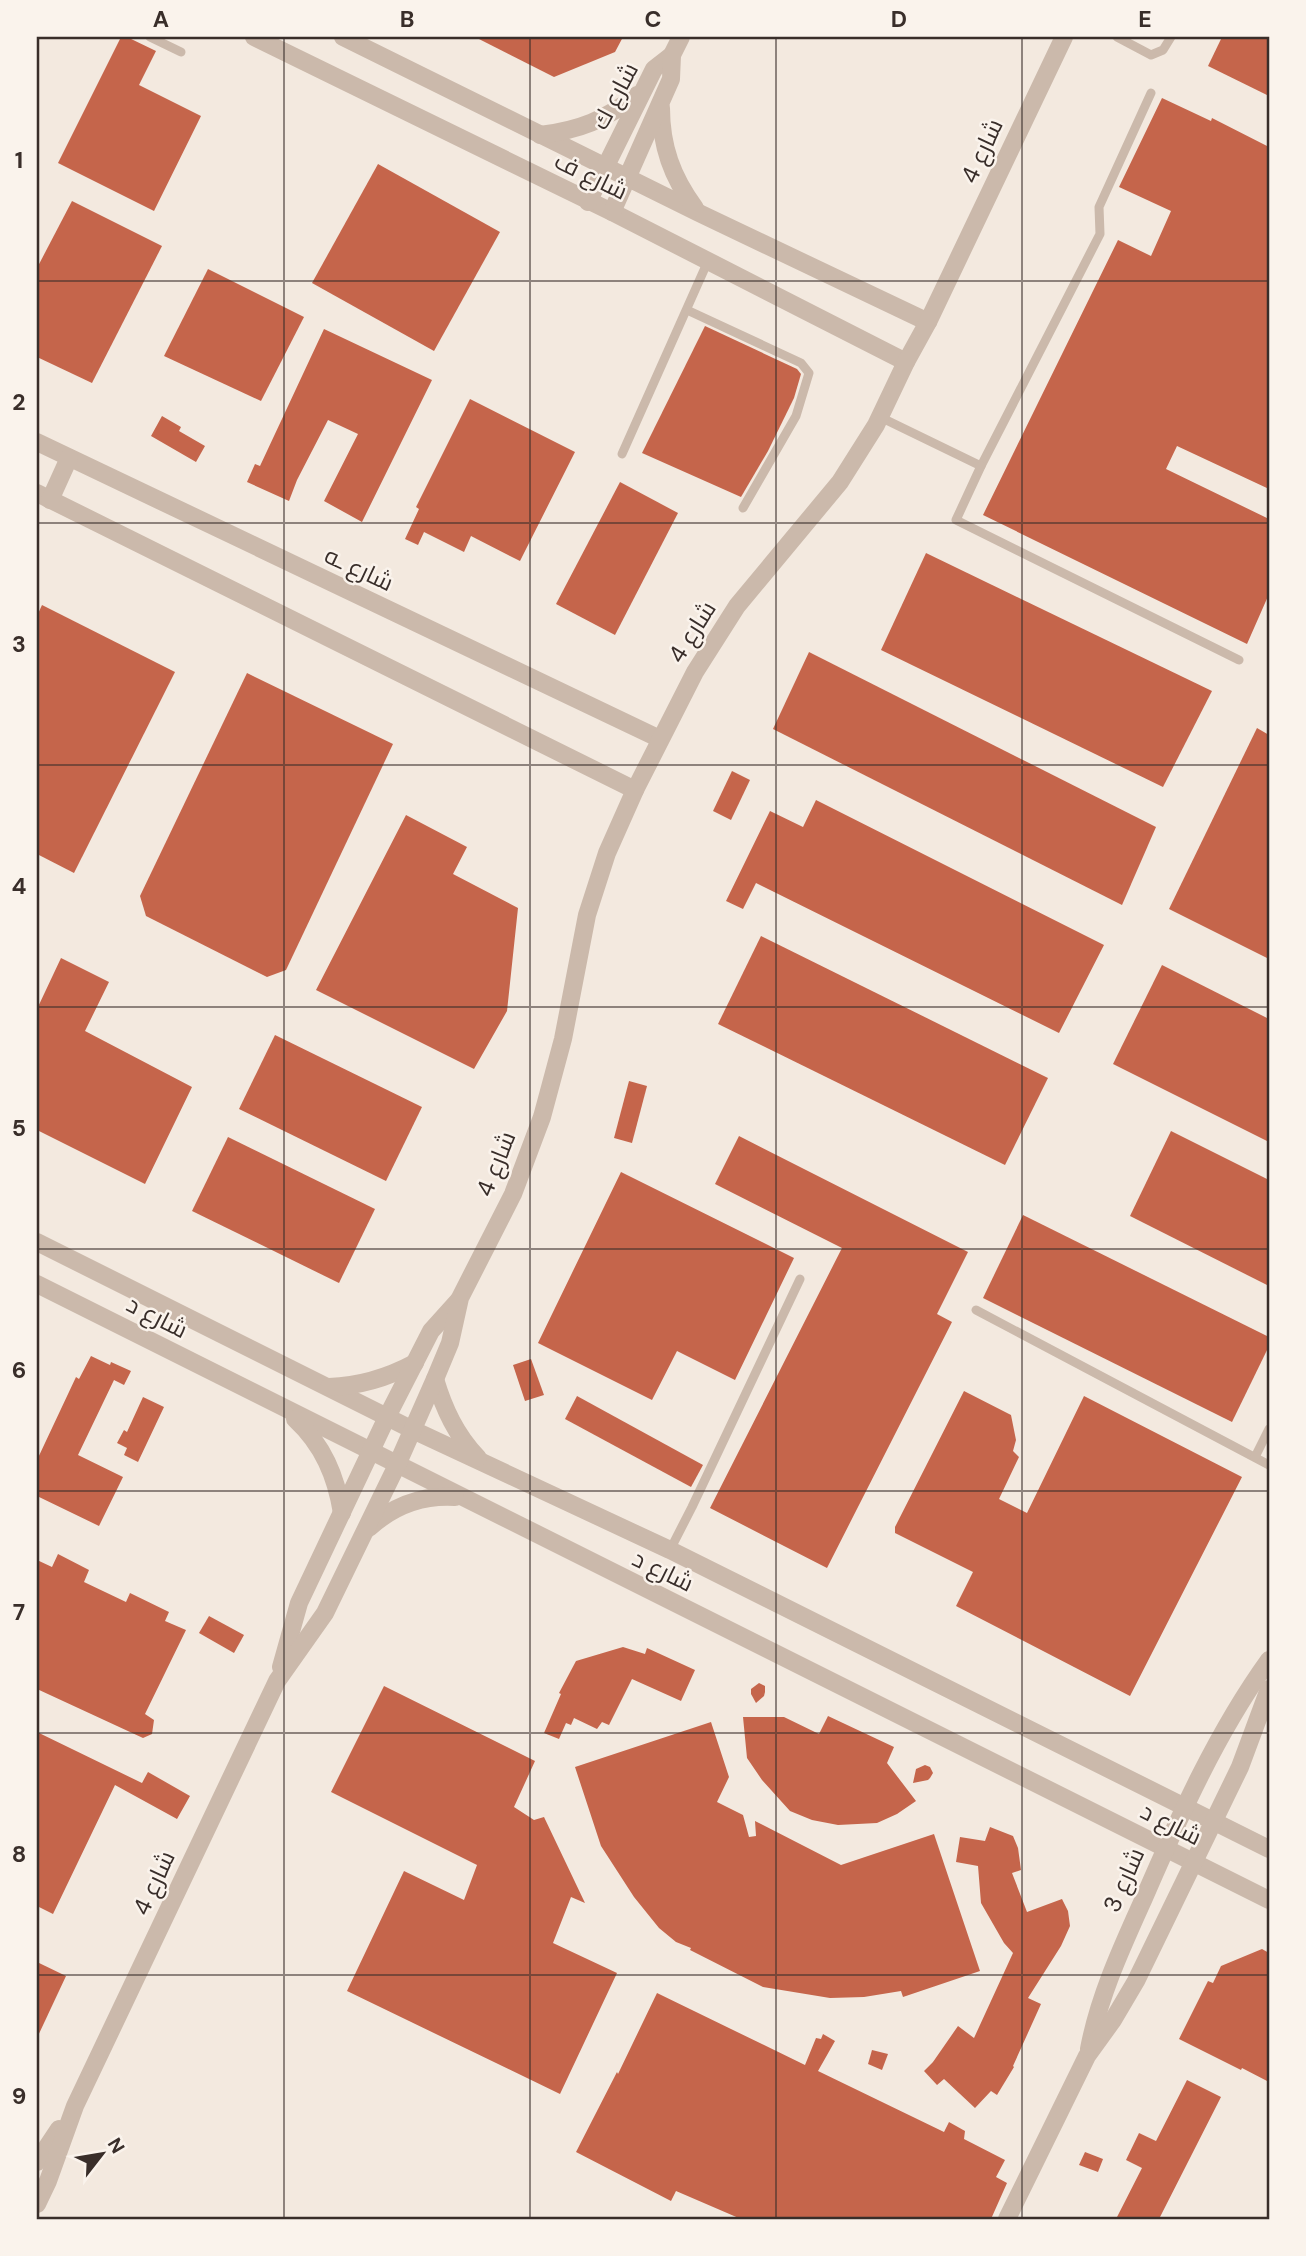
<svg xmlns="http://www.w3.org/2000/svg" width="1306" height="2256" font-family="'DM Sans',Cairo,sans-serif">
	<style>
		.building { fill: #c5654b }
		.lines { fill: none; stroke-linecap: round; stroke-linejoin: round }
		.service { stroke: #cbb9ab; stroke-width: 9 }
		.minor { stroke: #cbb9ab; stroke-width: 18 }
		.grid { fill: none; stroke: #392e2a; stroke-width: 2; stroke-opacity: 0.55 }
		.labels { text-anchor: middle; stroke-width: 5; stroke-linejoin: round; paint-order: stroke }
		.street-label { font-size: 24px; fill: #392e2a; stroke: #faf3ec }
		.neatline { fill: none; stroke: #392e2a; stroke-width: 2.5 }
		.grid-label { font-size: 23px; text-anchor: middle; font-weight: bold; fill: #392e2a }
	</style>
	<rect width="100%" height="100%" fill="#f3e9df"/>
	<g class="building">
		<polygon points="121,37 127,37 156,51 139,85 201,116 154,211 58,163"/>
		<polygon points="475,37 623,37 615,52 554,77"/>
		<polygon points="1222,37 1269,37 1269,96 1208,66"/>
		<polygon points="1162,98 1211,121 1212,118 1269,147 1269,489 1177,446 1166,469 1269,519 1269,594 1247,644 983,515 1118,240 1151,256 1171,211 1119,187"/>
		<polygon points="378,164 500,232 434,351 312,283"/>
		<polygon points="72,201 162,246 92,383 37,357 37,268"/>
		<polygon points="208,269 304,317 261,401 164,356"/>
		<polygon points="705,326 797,369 801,374 794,398 768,451 741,497 642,453"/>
		<polygon points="324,329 432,380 362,522 324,501 358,434 328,420 297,480 289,501 247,482 255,464 260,466"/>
		<polygon points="470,399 575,452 520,561 471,536 464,552 424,532 418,545 405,539 419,509 416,507"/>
		<polygon points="162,416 181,427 179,431 205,446 196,462 151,436"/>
		<polygon points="620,482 678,513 615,635 556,604"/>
		<polygon points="926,553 1212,691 1163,787 881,650"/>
		<polygon points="42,605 175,672 74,873 37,854 37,616"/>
		<polygon points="809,652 1156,827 1122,905 773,729"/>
		<polygon points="247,673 393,744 286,970 267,977 146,916 140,896"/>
		<polygon points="1257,728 1269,735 1269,959 1169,909"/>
		<polygon points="732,771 750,780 731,820 713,811"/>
		<polygon points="816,800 1104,945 1059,1033 756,883 743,909 726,901 770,811 803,827"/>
		<polygon points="406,815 467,847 453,874 518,908 507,1011 474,1069 316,990"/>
		<polygon points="761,936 1048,1078 1005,1165 718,1024"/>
		<polygon points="61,958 109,982 85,1031 192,1087 145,1184 37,1130 37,1009"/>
		<polygon points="1162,965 1269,1019 1269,1142 1113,1064"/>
		<polygon points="275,1035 422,1107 386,1181 239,1109"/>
		<polygon points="629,1081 647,1086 632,1143 614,1138"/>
		<polygon points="1171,1131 1269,1180 1269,1286 1130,1216"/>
		<polygon points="739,1136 968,1252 937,1314 952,1322 827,1568 710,1508 842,1248 715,1184"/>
		<polygon points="228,1137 375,1209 339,1283 192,1211"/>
		<polygon points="621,1172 794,1258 735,1380 677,1351 652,1400 538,1343"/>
		<polygon points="1023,1215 1269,1337 1269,1346 1232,1422 983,1298"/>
		<polygon points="91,1356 110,1365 111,1362 131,1371 124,1385 114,1380 78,1455 123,1477 99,1526 37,1496 37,1460 76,1377 79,1379"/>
		<polygon points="531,1359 544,1395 525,1401 513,1365"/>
		<polygon points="964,1391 1011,1415 1016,1440 1013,1451 1019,1457 999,1499 1027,1513 1084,1396 1242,1477 1130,1696 956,1606 973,1572 895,1533 895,1527"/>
		<polygon points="577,1396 703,1465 691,1487 565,1419"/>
		<polygon points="143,1397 164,1407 138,1462 124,1455 127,1448 117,1443 124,1430 127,1432"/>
		<polygon points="58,1554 89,1570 84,1582 126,1602 130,1593 169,1612 165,1621 186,1630 145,1714 154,1720 152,1734 143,1738 37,1689 37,1560 52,1567"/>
		<polygon points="209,1616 244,1635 234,1653 199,1633"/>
		<polygon points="623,1647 645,1654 647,1648 695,1670 681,1701 632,1679 609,1725 602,1722 597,1729 574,1718 571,1725 566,1723 559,1739 544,1733 561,1694 559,1693 576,1661"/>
		<polygon points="759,1683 765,1686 765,1692 764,1696 756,1703 751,1694 751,1689"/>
		<polygon points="384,1686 535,1761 514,1807 534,1820 544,1817 585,1903 571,1897 553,1943 617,1973 560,2094 347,1991 404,1871 464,1900 477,1865 331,1792"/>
		<polygon points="828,1716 894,1747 887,1763 916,1801 897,1814 877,1823 838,1825 812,1820 790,1811 762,1780 747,1758 743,1717 784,1717 819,1734"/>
		<polygon points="711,1722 729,1777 717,1802 743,1815 749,1837 756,1836 755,1821 841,1865 934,1834 980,1971 903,1997 901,1991 864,1997 830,1998 763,1987 690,1950 691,1948 676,1942 659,1928 634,1897 601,1846 575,1767"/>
		<polygon points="37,1732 142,1783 148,1772 190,1796 177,1819 115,1785 53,1914 37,1906"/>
		<polygon points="925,1765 930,1767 933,1773 930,1778 928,1780 913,1783 916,1769"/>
		<polygon points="990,1827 1013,1836 1018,1848 1021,1870 1012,1873 1027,1912 1062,1899 1068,1911 1070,1926 1061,1946 1028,1998 1041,2004 1013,2066 1014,2067 997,2095 991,2091 975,2108 944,2079 937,2085 924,2071 933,2062 958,2026 974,2038 1013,1953 1004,1943 981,1903 978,1866 956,1862 960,1837 985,1841"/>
		<polygon points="1262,1949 1269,1953 1269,2082 1242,2068 1241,2070 1179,2039 1208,1981 1213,1983 1221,1966"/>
		<polygon points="37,1962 66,1976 37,2038"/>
		<polygon points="657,1993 805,2065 816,2038 821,2039 823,2034 835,2041 818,2071 944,2132 949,2122 965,2131 964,2139 1005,2160 996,2177 1007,2183 991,2219 741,2219 676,2191 671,2201 576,2152 617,2072 618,2074"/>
		<polygon points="872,2050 888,2054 882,2070 868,2064"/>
		<polygon points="1187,2080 1221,2097 1159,2219 1116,2219 1142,2168 1126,2160 1139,2133 1156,2141"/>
		<polygon points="1085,2152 1103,2159 1098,2172 1079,2165"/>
	</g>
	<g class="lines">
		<g class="service">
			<polyline points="150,37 181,52"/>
			<polyline points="1117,37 1151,55 1163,50 1171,37"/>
			<polyline points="687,310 801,363 809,373 796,416 743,508"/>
			<polyline points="880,417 981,466 1100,234 1099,207 1151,93"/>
			<polyline points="622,454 708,261"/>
			<polyline points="981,466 956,520 1239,660"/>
			<polyline points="976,1310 1269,1465"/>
			<polyline points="1255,1457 1269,1429"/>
			<polyline points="670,1550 692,1507 800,1279"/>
		</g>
		<g class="minor">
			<polyline points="254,37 612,212 906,362"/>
			<polyline points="343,37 699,213 928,322"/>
			<path d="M661 108C661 146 672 177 695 208"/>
			<path d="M540 135C580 130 605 120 637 95"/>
			<polyline points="588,202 654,69 672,55"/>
			<polyline points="612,212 671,79 672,55 681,37"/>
			<polyline points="37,442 660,739"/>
			<polyline points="37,493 635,790"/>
			<polyline points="50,500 69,458"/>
			<polyline points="37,1242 413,1430 670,1550 1269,1849"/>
			<polyline points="37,1284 1269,1900"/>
			<path d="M435 1379C444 1409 456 1435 478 1458"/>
			<path d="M329 1387C361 1386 387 1378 415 1363"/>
			<path d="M295 1419C323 1445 336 1476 342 1513"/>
			<path d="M369 1528C394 1505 422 1495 455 1497"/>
			<polyline points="281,1667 299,1603 387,1417 431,1331 458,1301"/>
			<path d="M1089 2049C1099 1996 1122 1947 1144 1898 1179 1817 1217 1732 1269 1660"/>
			<polyline points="37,2162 59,2129"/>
			<polyline points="37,2204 48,2181 75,2106 277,1681 325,1613 397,1465 435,1379 450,1343 460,1298 513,1194 542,1117 563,1039 587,915 607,853 635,790 695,672 737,606 840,482 876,425 906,362 928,322 1064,37"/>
			<polyline points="1007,2219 1087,2056 1113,2020 1136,1981 1240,1767 1269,1689"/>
		</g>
	</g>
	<path class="grid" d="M284 37V2219M530 37V2219M776 37V2219M1022 37V2219M37 281H1269M37 523H1269M37 765H1269M37 1007H1269M37 1249H1269M37 1491H1269M37 1733H1269M37 1975H1269"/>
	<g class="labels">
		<g class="street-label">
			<text transform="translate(615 96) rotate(-62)" y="8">شارع ك</text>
			<text transform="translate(982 151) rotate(-65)" y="8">شارع 4</text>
			<text transform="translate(591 176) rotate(26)" y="8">شارع ف</text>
			<text transform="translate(359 569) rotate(25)" y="8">شارع ـه</text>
			<text transform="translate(692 632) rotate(-58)" y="8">شارع 4</text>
			<text transform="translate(496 1164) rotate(-68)" y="8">شارع 4</text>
			<text transform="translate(157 1317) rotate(27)" y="8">شارع د</text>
			<text transform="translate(663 1571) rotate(26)" y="8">شارع د</text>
			<text transform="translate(1171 1824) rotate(27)" y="8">شارع د</text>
			<text transform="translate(1124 1880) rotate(-66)" y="8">شارع 3</text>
			<text transform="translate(154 1883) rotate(-65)" y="8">شارع 4</text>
		</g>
	</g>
	<rect width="1306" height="2256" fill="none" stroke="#faf3ec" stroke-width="77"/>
	<g transform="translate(102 2154) rotate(59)" stroke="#faf3ec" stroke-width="5" paint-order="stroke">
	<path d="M0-5L12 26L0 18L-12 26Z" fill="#392e2a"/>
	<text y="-10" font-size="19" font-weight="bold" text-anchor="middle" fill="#392e2a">N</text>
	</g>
	<rect x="38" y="38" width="1230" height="2180" class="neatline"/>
	<g class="grid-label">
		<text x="161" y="27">A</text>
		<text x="407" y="27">B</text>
		<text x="653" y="27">C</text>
		<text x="899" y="27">D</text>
		<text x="1145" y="27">E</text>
		<text x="19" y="168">1</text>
		<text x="19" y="410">2</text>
		<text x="19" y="652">3</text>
		<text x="19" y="894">4</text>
		<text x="19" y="1136">5</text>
		<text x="19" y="1378">6</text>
		<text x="19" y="1620">7</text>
		<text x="19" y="1862">8</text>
		<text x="19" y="2104">9</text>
	</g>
</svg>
